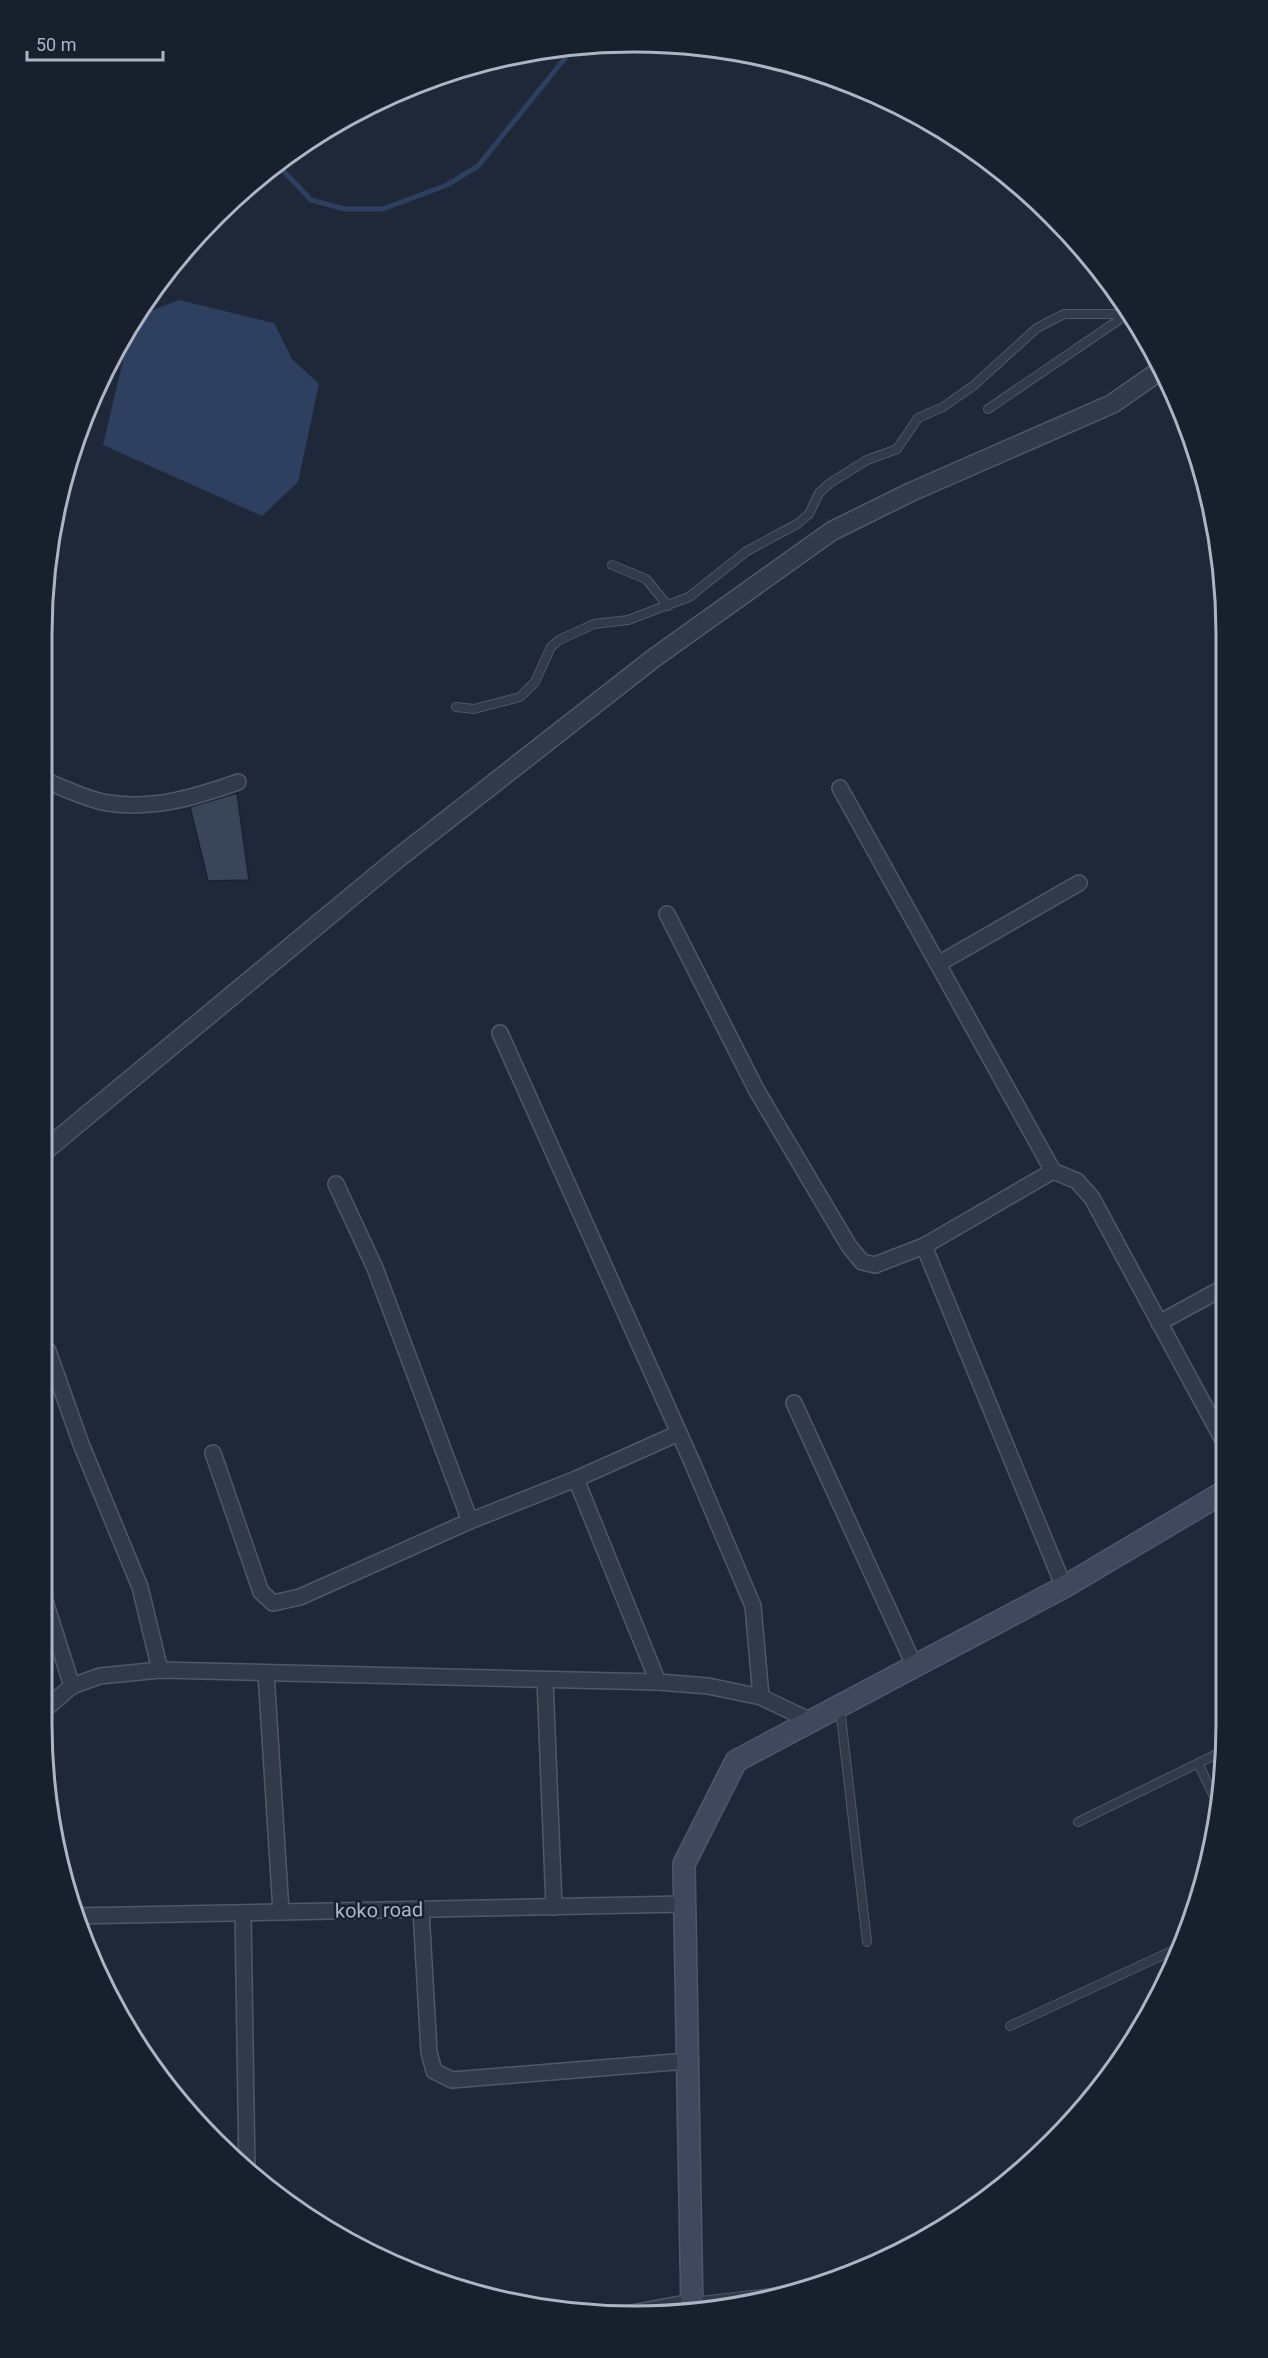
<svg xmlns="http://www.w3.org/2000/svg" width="1268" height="2358" font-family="Roboto,sans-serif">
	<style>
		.water { fill: #2f3f5f }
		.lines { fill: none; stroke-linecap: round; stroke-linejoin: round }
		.stream { stroke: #2f3f5f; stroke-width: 5 }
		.building { fill: #3a4559; stroke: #1a212f; stroke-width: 1.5 }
		.service-casing { stroke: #505767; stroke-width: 10 }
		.minor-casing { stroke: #505767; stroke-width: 18 }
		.tertiary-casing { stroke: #505767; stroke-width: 21 }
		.secondary-casing { stroke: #505767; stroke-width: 24 }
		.service { stroke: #323a49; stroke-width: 8 }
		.minor { stroke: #323a49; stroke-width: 15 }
		.tertiary { stroke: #323a49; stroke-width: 18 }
		.secondary { stroke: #40485c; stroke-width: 21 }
		.labels { text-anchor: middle; stroke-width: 5; stroke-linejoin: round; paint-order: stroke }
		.street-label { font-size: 20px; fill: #acb4c6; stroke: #181f2d }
		.rim { fill: none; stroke: #acb4c6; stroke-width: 3 }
	</style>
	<rect width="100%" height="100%" fill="#1f2838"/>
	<polygon class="water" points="179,300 274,323 292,359 319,384 298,482 262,516 103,445 132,323 137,316"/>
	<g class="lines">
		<polyline class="stream" points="276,163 311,200 345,209 383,209 447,185 478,166 574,47"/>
	</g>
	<polygon class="building" points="237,793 249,880 208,881 190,807"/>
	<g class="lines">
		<defs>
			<g id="service">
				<polyline points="988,409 1126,315"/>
				<polyline points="612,565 646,579 668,606"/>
				<polyline points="456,707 474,709 520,697 535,682 551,647 559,640 594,624 628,620 689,597 747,551 797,524 809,514 819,493 830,483 867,460 897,449 918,418 943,407 973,386 1037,328 1064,314 1131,314"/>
				<polyline points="840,1708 867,1942"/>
				<polyline points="1198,1763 1218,1805"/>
				<polyline points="1078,1822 1225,1750"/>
				<polyline points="1010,2026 1176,1949"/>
				<polyline points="692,2302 810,2288"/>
			</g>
			<g id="minor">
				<path d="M43 780C63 787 87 800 108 803 153 810 196 797 238 782"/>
				<polyline points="840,788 1053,1171 1077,1181 1092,1198 1224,1442"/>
				<polyline points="667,914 757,1091 849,1246 862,1262 875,1265 924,1246"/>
				<polyline points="938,964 1079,883"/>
				<polyline points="500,1033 692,1462 753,1606 761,1697"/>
				<polyline points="1053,1171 924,1246 1064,1587"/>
				<polyline points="336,1184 375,1268 470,1521 576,1479 658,1682"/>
				<polyline points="1159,1323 1223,1288"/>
				<polyline points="42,1344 48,1351 81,1444 140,1587 160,1670"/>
				<polyline points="794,1403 914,1665"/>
				<polyline points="213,1453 261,1592 273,1603 300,1597 470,1521"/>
				<polyline points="576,1479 679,1433"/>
				<polyline points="42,1592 72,1686"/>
				<polyline points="266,1673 281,1912"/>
				<polyline points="545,1680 554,1907"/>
				<polyline points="42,1712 72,1686 100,1676 160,1670 658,1682 708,1686 761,1697 809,1720"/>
				<polyline points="421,1910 429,2052 434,2071 452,2080 687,2061"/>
				<polyline points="243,1913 247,2172"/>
				<polyline points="74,1916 684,1904"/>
				<polyline points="621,2315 691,2302"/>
			</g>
			<polyline id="tertiary" points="43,1152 397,859 654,658 832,531 911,492 1112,404 1161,370"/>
			<polyline id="secondary" points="692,2312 684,1864 736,1761 1064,1587 1224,1492"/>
		</defs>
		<use href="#service" class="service-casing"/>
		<use href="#minor" class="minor-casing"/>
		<use href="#tertiary" class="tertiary-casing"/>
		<use href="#secondary" class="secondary-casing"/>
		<use href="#service" class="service"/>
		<use href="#minor" class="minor"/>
		<use href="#tertiary" class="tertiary"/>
		<use href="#secondary" class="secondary"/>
	</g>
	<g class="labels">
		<g class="street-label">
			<text transform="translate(379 1910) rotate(-1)" y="7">koko road</text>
		</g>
	</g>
	<path d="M0 0H1268V2358H0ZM634 52H634A582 582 0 0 1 1216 634V1724A582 582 0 0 1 634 2306H634A582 582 0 0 1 52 1724V634A582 582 0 0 1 634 52Z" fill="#181f2d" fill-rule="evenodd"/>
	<path class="rim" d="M634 52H634A582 582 0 0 1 1216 634V1724A582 582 0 0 1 634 2306H634A582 582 0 0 1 52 1724V634A582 582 0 0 1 634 52Z"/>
	<path d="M27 51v9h136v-9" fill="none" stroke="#acb4c6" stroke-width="3"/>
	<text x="36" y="51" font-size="18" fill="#acb4c6" stroke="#181f2d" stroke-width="4.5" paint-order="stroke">50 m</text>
</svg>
